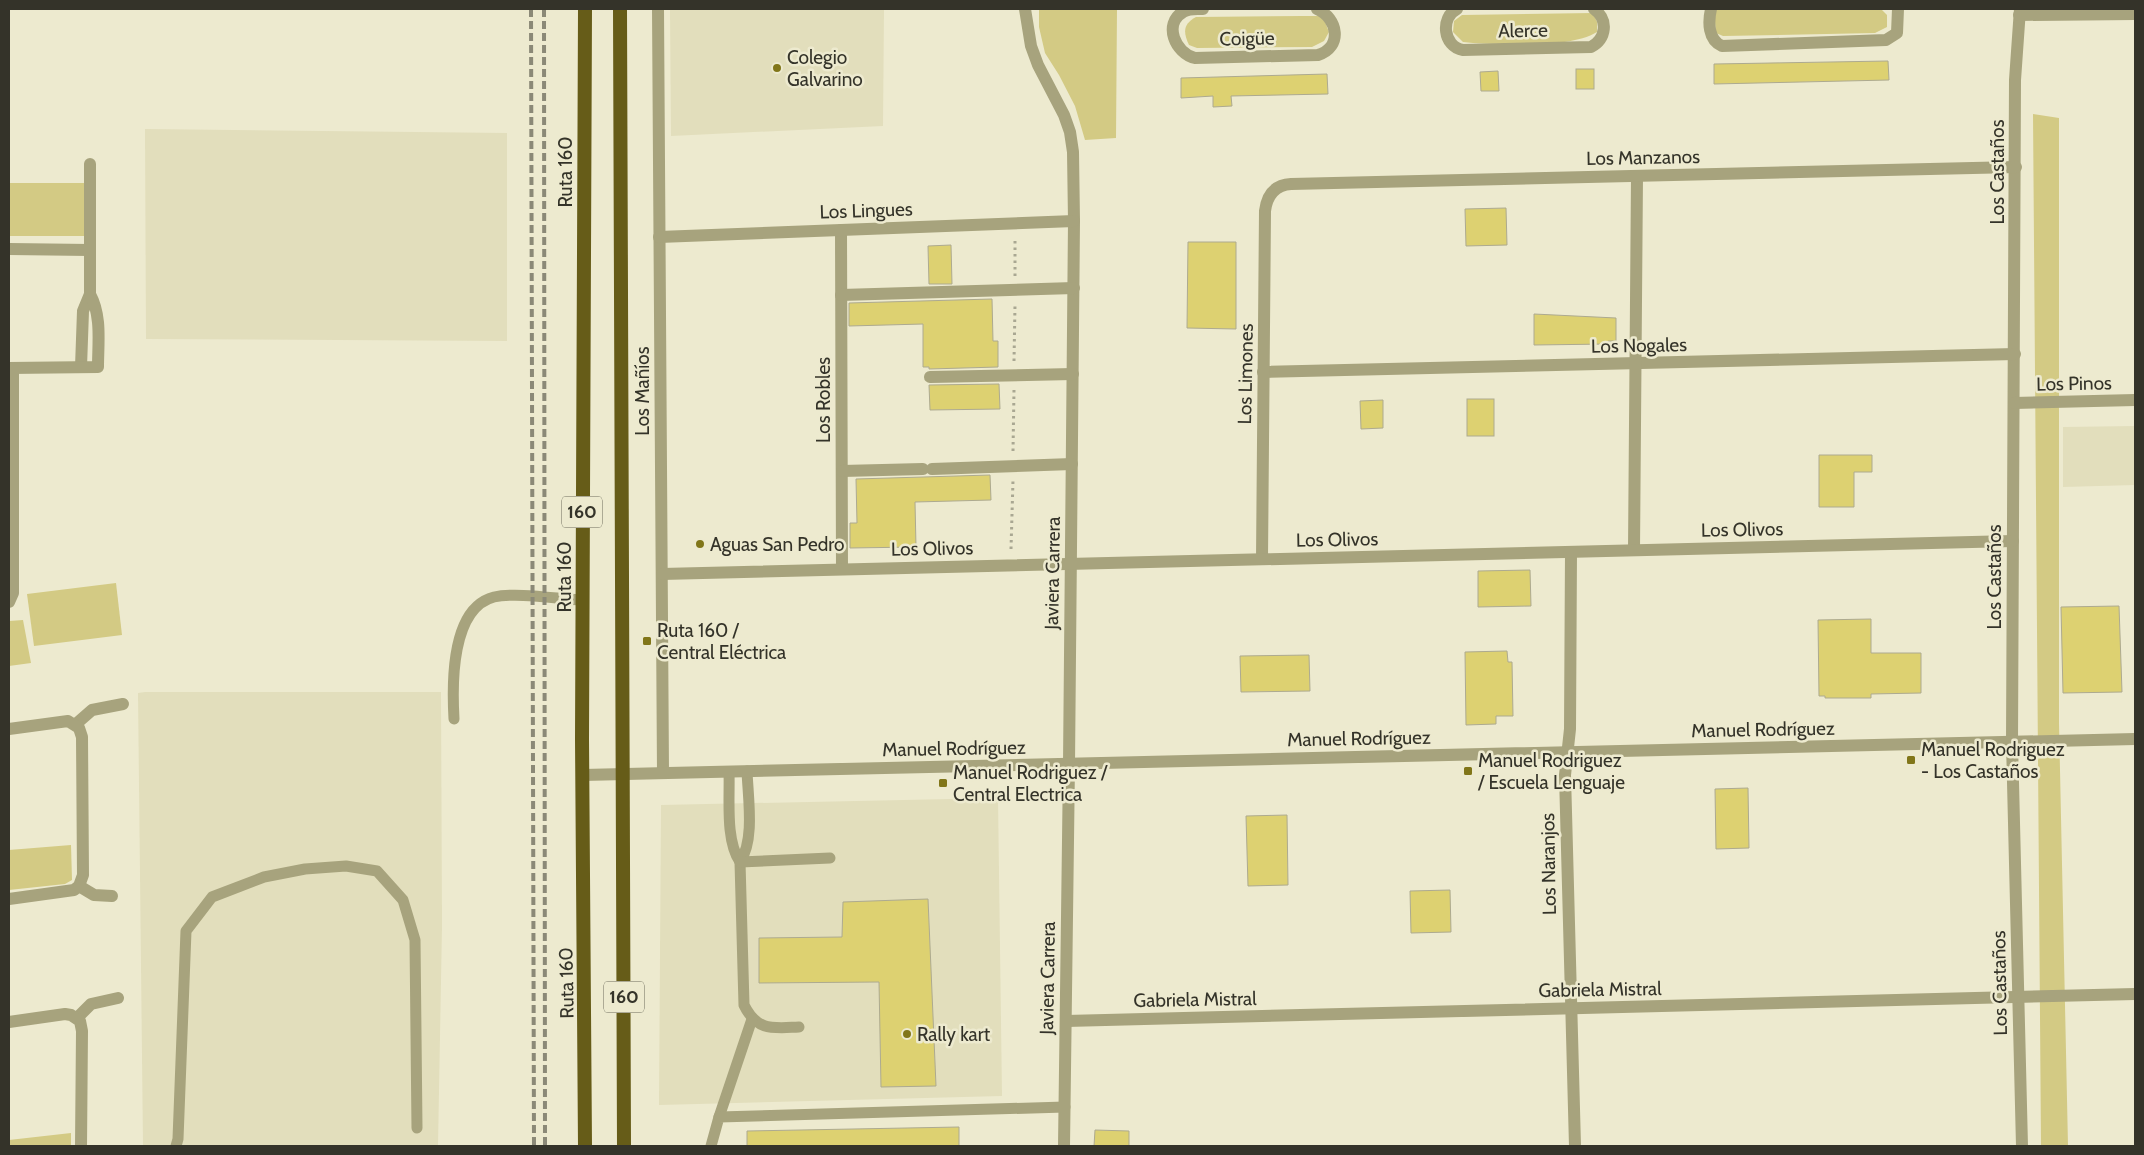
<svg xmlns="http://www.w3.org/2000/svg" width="2144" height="1155" font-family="Cabin,sans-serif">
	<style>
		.built { fill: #e2debc }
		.green { fill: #d3ca84 }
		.building { fill: #ddd171; stroke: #adaa90 }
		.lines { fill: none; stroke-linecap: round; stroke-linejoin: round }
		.path { stroke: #a9a792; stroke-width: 3; stroke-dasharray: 2.5 4; stroke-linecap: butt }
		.service { stroke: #a7a37d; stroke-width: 11 }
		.minor { stroke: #a7a37d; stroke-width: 12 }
		.tertiary { stroke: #a7a37d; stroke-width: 12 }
		.trunk { stroke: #665c18; stroke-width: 14 }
		.rail { stroke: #8b8977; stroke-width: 4; stroke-dasharray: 8 4; stroke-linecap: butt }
		.poi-dot { fill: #817619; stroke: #edeacf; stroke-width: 2 }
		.labels { text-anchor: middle; stroke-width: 5; stroke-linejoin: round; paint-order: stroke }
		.shield { fill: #edeacf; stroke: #6c6a5b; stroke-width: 1 }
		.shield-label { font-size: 18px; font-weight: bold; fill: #343329 }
		.street-label { font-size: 19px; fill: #343329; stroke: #edeacf }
		.poi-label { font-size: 19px; fill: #343329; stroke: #edeacf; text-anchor: start }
	</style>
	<rect width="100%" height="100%" fill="#edeacf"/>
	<g class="built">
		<polygon points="670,9 884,9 883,126 671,136"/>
		<polygon points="145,129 507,133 507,341 146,339"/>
		<polygon points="2135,426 2135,485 2063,487 2063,427"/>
		<polygon points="145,692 441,692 442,926 438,1146 143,1146 138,693"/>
		<polygon points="998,798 1002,1096 659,1105 661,805"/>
	</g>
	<g class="green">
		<polygon points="1039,9 1117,9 1116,138 1085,140 1075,106 1059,75 1045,53 1039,27"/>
		<polygon points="1718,9 1881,9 1887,15 1887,27 1875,33 1723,36 1716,33 1714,11"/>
		<path d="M1593 13 1597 22V32C1569 49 1506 44 1473 43L1463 42 1453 32 1454 21 1462 15Z"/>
		<path d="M1302 16H1320L1325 22 1329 32 1324 41 1312 47 1197 48 1189 45C1183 32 1183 24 1196 17Z"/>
		<polygon points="2033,114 2059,118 2059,723 2068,1146 2041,1146"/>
		<polygon points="9,183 87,183 86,236 9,236"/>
		<polygon points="116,583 122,635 34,646 27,594"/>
		<polygon points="23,620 31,663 9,666 9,621"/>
		<polygon points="71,845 72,880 65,884 9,890 9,850"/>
		<polygon points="71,1133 71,1146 9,1146 9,1140"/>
	</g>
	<g class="building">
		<polygon points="1888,61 1889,80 1714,84 1714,64"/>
		<rect x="1576" y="69" width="18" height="20"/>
		<polygon points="1498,71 1499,91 1481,91 1480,72"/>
		<polygon points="1327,74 1328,94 1231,96 1232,106 1213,107 1213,96 1181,98 1181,78"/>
		<polygon points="1506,208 1507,245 1466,246 1465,209"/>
		<polygon points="1188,242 1236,242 1236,329 1187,328"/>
		<polygon points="951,245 952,284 929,284 928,246"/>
		<polygon points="992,299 993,341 998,341 998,367 929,369 929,367 923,367 923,324 849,326 849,303"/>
		<polygon points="1534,314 1616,318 1616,341 1608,341 1608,344 1534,345"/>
		<polygon points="999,384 1000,409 930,410 929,385"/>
		<rect x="1467" y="399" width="27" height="37"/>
		<polygon points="1383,400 1383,428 1361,429 1360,401"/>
		<polygon points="1819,455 1872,455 1872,472 1854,472 1854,507 1819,507"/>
		<polygon points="990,475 991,500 915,502 916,547 850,548 850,523 857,523 856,479"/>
		<polygon points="1530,570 1531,606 1478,607 1478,571"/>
		<polygon points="2119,606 2122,692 2063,693 2061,607"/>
		<polygon points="1871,619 1871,653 1921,653 1921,693 1871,694 1871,698 1825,698 1825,696 1819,696 1818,620"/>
		<polygon points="1507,651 1508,662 1512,662 1513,716 1496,716 1496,724 1466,725 1465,652"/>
		<polygon points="1309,655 1310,691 1241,692 1240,656"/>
		<polygon points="1748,788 1749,848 1716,849 1715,789"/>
		<polygon points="1287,815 1288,885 1248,886 1246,816"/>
		<polygon points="1450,890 1451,932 1411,933 1410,891"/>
		<polygon points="928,899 936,1086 881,1087 879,982 759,983 759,938 842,937 843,902"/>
		<polygon points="959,1127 959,1146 747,1146 747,1131"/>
		<polygon points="1095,1130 1129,1131 1129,1146 1094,1146"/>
	</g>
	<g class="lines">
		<g class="path">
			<polyline points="1015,276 1015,237"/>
			<polyline points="1014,361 1015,305"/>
			<polyline points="1013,451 1014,390"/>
			<polyline points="1011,549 1013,480"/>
		</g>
		<g class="service">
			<path d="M454 719C452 684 451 608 494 597 517 592 558 599 582 600"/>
			<path d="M729 772C730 798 725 840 740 862L744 1005C757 1032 774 1028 799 1027"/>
			<path d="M740 862C755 840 748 798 747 771"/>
			<polyline points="740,862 830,858"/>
			<polyline points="719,1117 752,1019"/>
			<polyline points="176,1146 178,1139 186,931 212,897 264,877 305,869 346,866 377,871 403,900 415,940 417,1128"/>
			<polyline points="711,1146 719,1117 1065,1107"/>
		</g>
		<g class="minor">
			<polyline points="658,9 663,773"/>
			<polyline points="1025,9 1031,46 1038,65 1064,115 1070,132 1073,152 1074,221 1069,764"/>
			<path d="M1203 9C1196 9 1189 8 1183 12 1163 24 1175 53 1195 58L1318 55C1343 47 1338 18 1317 9"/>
			<path d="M1457 9C1440 17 1443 47 1463 50L1591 47C1606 39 1609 20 1594 9"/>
			<path d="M1711 9C1708 22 1708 40 1722 46L1886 40 1897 33 1898 9"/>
			<polyline points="2020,9 2015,80 2012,742 2022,1146"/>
			<polyline points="2019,15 2135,14"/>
			<polyline points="841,230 842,569"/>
			<polyline points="659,237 1074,221"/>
			<polyline points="9,249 90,250"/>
			<polyline points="841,295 1074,288"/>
			<polyline points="81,367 83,311 90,294"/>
			<path d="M9 368 98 367C98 343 102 316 90 294V164"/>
			<polyline points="1263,372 2015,354"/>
			<polyline points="930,377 1073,374"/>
			<polyline points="2014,403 2135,400"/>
			<polyline points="932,469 1072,464"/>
			<polyline points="842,471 923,469"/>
			<polyline points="1634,550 1637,176"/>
			<polyline points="1571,552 1570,729 1565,775 1575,1146"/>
			<path d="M1262 559 1265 211C1267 195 1275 185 1291 184L2016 167"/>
			<polyline points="662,574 2013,541"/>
			<polyline points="9,602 13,593 13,368"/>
			<polyline points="76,724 92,710 123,704"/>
			<polyline points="9,729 68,721 79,728 82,737 83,875 79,886 74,890 9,899"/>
			<polyline points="79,886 94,895 112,896"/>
			<polyline points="77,1018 91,1004 118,998"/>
			<polyline points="1066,1021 2135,994"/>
			<polyline points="9,1022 65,1014 71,1015 80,1021 82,1031 81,1146"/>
		</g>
		<g class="tertiary">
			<polyline points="583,775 2135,739"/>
			<polyline points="1064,1146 1069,764"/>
		</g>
		<g class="trunk">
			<polyline points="585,9 582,739 585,1146"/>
			<polyline points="620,9 624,1146"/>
		</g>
		<g class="rail">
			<polyline points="531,9 534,1146"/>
			<polyline points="544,9 545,1146"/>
		</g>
	</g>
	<g class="poi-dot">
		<circle cx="777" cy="68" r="5"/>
		<circle cx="700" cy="544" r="5"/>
		<rect x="642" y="636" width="10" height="10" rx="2.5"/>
		<rect x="1906" y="755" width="10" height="10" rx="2.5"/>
		<rect x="1463" y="766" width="10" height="10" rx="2.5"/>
		<rect x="938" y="778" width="10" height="10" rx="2.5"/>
		<circle cx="907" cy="1034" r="5"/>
	</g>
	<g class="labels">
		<g class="shield">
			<rect x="562" y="496.5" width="40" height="31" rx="4"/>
			<rect x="604" y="981.5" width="40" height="31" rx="4"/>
		</g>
		<g class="shield-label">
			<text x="582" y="518">160</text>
			<text x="624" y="1003">160</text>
		</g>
		<g class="street-label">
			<text transform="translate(1523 30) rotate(-1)" y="7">Alerce</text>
			<text transform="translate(1247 38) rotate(-1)" y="7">Coigüe</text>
			<text transform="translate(1643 157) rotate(-1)" y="7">Los Manzanos</text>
			<text transform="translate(565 172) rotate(-90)" y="7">Ruta 160</text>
			<text transform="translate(1997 172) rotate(-90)" y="7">Los Castaños</text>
			<text transform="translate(866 210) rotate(-2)" y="7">Los Lingues</text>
			<text transform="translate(1639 345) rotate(-1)" y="7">Los Nogales</text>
			<text transform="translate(1245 374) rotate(-89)" y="7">Los Limones</text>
			<text transform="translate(2074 383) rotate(-1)" y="7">Los Pinos</text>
			<text transform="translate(642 391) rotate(-90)" y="7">Los Mañíos</text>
			<text transform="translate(823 400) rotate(-90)" y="7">Los Robles</text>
			<text transform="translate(1742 529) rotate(-1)" y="7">Los Olivos</text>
			<text transform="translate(1337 539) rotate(-1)" y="7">Los Olivos</text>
			<text transform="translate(932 548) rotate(-1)" y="7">Los Olivos</text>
			<text transform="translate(1052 573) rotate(-89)" y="7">Javiera Carrera</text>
			<text transform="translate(564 577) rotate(-90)" y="7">Ruta 160</text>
			<text transform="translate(1994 577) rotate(-90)" y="7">Los Castaños</text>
			<text transform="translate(1763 729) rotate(-1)" y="7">Manuel Rodríguez</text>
			<text transform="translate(1359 738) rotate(-1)" y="7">Manuel Rodríguez</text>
			<text transform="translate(954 748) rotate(-1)" y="7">Manuel Rodríguez</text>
			<text transform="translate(1548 864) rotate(-91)" y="7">Los Naranjos</text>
			<text transform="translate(1047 978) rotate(-89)" y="7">Javiera Carrera</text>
			<text transform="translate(566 983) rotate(-91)" y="7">Ruta 160</text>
			<text transform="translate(1999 983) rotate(-91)" y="7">Los Castaños</text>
			<text transform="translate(1600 989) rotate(-1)" y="7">Gabriela Mistral</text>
			<text transform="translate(1195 999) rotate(-1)" y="7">Gabriela Mistral</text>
		</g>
		<g class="poi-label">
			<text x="787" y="64">Colegio<tspan x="787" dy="22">Galvarino</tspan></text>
			<text x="710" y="551">Aguas San Pedro</text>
			<text x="657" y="637">Ruta 160 /<tspan x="657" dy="22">Central Eléctrica</tspan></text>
			<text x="1921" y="756">Manuel Rodriguez<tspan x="1921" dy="22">- Los Castaños</tspan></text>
			<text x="1478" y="767">Manuel Rodriguez<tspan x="1478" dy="22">/ Escuela Lenguaje</tspan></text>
			<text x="953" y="779">Manuel Rodriguez /<tspan x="953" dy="22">Central Electrica</tspan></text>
			<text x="917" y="1041">Rally kart</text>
		</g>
	</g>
	<rect width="2144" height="1155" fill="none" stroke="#343329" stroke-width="20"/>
</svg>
